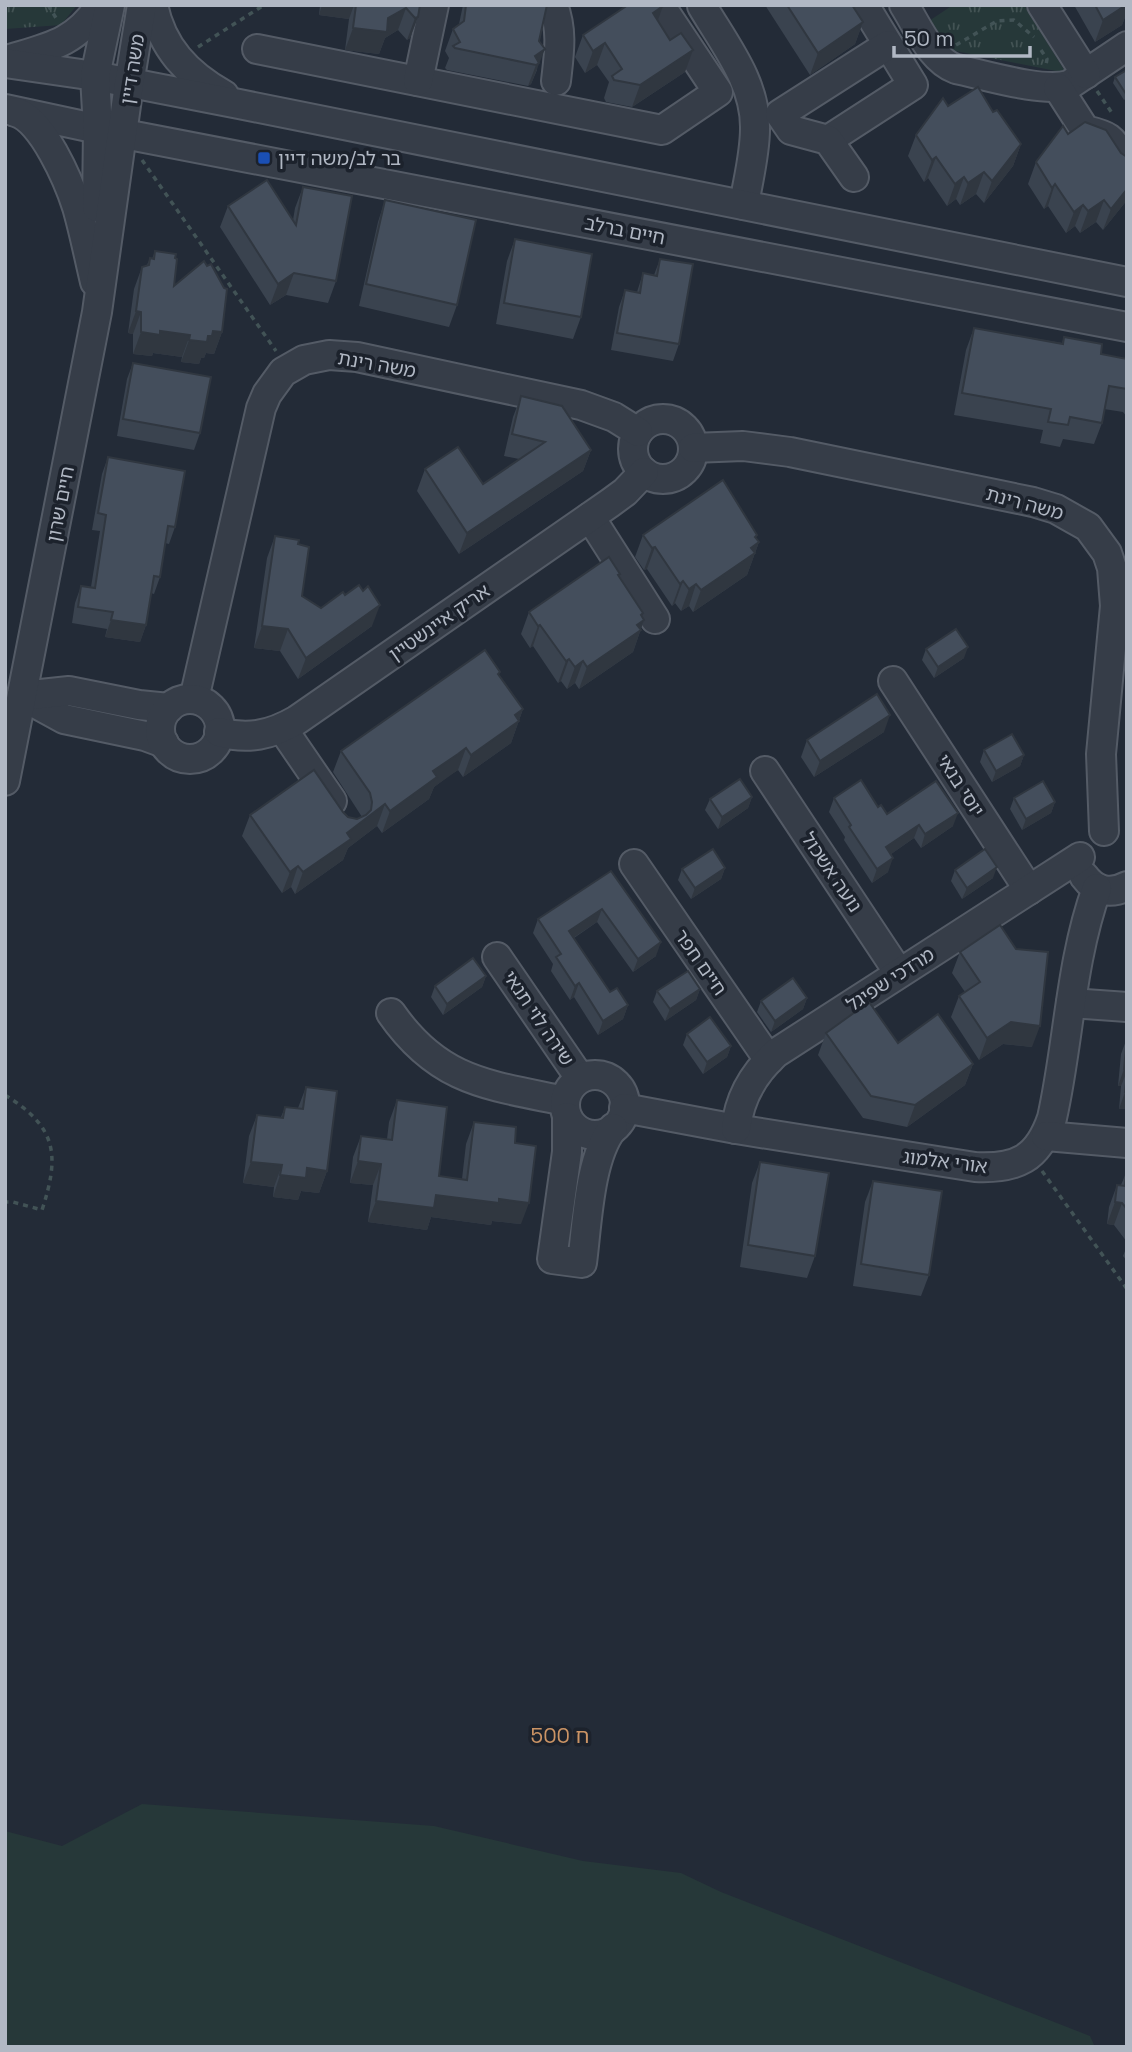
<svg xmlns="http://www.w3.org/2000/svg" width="1132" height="2052" font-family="'Space Grotesk','Noto Sans Hebrew',sans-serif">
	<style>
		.green { fill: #263839 }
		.park { fill: url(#park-tufts) }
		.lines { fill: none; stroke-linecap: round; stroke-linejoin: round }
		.minor-casing { stroke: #545b66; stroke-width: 32 }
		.path { stroke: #425356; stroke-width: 3.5; stroke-dasharray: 5 5; stroke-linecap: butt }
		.minor { stroke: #363d48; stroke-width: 28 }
		.wall { fill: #3a434f }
		.shaded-wall { fill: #303740 }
		.building { fill: #444e5c; stroke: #303740; stroke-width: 2 }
		.transit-dot { fill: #1a4fb4; stroke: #1c222c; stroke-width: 2.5 }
		.labels { text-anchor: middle; stroke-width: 7; stroke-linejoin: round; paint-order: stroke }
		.street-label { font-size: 19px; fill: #b1b8c4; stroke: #1c222c }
		.poi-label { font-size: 19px; fill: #b1b8c4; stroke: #1c222c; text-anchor: start }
		.neighbourhood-label { font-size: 21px; fill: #cb9465; stroke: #1c222c }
	</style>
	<defs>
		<pattern id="park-tufts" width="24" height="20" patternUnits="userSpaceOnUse" patternTransform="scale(1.75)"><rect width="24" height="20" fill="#263839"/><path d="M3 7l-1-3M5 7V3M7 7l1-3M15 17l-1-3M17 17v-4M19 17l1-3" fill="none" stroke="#435354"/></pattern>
	</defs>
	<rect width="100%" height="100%" fill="#232b37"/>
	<polygon class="green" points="142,1804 434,1826 583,1861 681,1873 721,1892 1090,2036 1095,2047 5,2047 5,1831 62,1846"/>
	<g class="park">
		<polygon points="5,5 77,5 61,25 5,29"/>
		<polygon points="953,5 1024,5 1066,73 946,49 929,21"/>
	</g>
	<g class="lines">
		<defs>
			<g id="minor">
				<path d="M153 5C162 48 187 74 224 95"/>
				<path d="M553 5C563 31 559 54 556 81"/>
				<path d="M904 5C918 27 931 60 956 69 985 75 1043 93 1069 85L1127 46"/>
				<polyline points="1042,5 1086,74"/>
				<path d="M702 6C725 45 756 83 755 129 755 154 748 180 744 205"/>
				<polyline points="257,49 662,130 718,92 660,5"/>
				<path d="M6 60C46 48 76 44 100 5"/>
				<polyline points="5,63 95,76 239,104 1127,282"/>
				<polyline points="418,81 434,5"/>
				<path d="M1058 88 1085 130C1116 137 1111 140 1127 166"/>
				<polyline points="5,109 98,129 1127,327"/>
				<path d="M15 112C42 118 69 182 77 207 84 231 89 257 95 282"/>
				<polyline points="828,140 913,85 864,5"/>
				<polyline points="854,177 828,140 791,130 780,114 888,45"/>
				<polyline points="97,207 98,129 95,76 110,5"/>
				<circle cx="663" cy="449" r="30"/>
				<polyline points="693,448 743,446 790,452 1033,502 1056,509 1088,527 1107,553 1112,568 1115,606 1101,754 1104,831"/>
				<polyline points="590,517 655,619"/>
				<polyline points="893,681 1029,890"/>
				<polyline points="22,696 64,719 145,736 164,743"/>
				<polyline points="22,696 69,691 139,705 169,708"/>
				<polyline points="194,699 261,408 267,394 283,372 304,360 329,355 357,357 581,405 614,417 638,432"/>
				<circle cx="190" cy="729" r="30"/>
				<polyline points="282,728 332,801"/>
				<path d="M219 732C248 740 271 735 297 720L610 503 625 492 644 472"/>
				<polyline points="765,771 899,973"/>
				<polyline points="5,781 97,312 129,84 142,5"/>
				<polyline points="634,864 769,1060"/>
				<path d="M1084 876C1095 891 1110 895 1127 886"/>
				<polyline points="497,957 580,1078"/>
				<polyline points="1071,1003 1127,1007"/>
				<path d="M391 1013C439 1082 488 1085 565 1101"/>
				<circle cx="595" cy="1105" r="30"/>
				<path d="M624 1108 736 1129 975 1167C1017 1169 1038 1159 1052 1118 1069 1042 1070 963 1097 888"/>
				<path d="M567 1117V1152L552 1259 582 1263C587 1225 589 1158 613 1128"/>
				<path d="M736 1129C739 1098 753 1074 776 1053L1080 857"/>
				<polyline points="1046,1136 1127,1143"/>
			</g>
		</defs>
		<use href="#minor" class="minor-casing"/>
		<g class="path">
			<polyline points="48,5 56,18"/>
			<polyline points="956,45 997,21 1014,20 1034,37"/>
			<polyline points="198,47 264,5"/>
			<polyline points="1041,50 1047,59 1046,65"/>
			<polyline points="1097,91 1112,113"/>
			<polyline points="142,160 276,351"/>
			<path d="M5 1095C57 1127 60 1155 42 1210L13 1202H5"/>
			<polyline points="1042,1171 1127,1289"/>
		</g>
		<use href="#minor" class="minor"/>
	</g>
	<g class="wall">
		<polygon points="320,5 420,5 418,17 410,38 407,40 398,30 385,38 379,54 345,50 349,19 319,15"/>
		<polygon points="463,5 547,5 539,41 537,70 531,84 528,86 447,70 445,68 449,58 445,51 453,29 459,24"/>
		<polygon points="765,5 852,5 863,22 855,44 810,75"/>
		<polygon points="1074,5 1127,5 1127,12 1122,25 1095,42"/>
		<polygon points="658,21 685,72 632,107 606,102 604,98 609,82 597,65 585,73 575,57 583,35"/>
		<polygon points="1127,70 1127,98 1124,100 1113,83 1115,77"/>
		<polygon points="948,106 993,112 1021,144 1013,166 984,203 976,194 960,205 956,199 947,206 928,178 924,182 908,156 916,135"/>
		<polygon points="1068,134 1121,153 1127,157 1127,200 1103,230 1096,222 1080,233 1075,226 1066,233 1048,206 1044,209 1028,184 1036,162"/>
		<polygon points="303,187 336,281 328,303 286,295 270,305 220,227 228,206 293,220 295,208"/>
		<polygon points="385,200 457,305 449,327 359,306 378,222"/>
		<polygon points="515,239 581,317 573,339 496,324 507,261"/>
		<polygon points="155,251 174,286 222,332 214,354 206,353 204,358 201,358 199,364 181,362 182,357 153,353 152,356 133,354 133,334 128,333 134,289 142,267 147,265 150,258 152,259"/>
		<polygon points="660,259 679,344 673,361 611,350 619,307 625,290 637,292 643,273 654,275"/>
		<polygon points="974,328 1062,343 1064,337 1101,354 1127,359 1127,417 1123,412 1104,409 1102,423 1094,444 1063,439 1060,447 1040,443 1043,430 954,415 966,350"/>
		<polygon points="133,363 200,433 194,450 117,436 127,379"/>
		<polygon points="521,396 591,450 583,471 459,554 417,491 425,469 483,484 519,459 504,456 513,417"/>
		<polygon points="108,457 175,527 169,544 165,543 160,577 154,594 151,593 146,625 140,642 105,637 107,629 72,623 75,603 81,586 91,587 100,531 92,530 102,474"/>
		<polygon points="643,535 756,539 759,542 747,575 693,612 689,606 681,611 675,603 672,606 647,569 644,570 635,557"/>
		<polygon points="275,536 298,544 302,596 321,608 345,595 372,626 298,679 280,651 254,648 267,558"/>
		<polygon points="619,577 643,613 642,616 644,620 633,652 579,689 575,683 567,689 561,681 558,683 533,646 530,648 521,634 529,612"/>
		<polygon points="926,649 964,658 934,678 922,660"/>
		<polygon points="499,676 523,709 511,743 463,777 458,770 450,775 434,787 429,799 382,833 377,826 348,848 343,860 295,894 291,887 282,893 242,836 250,815 343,812 348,817 357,819 362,817 333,772 341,751"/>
		<polygon points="884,732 814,777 801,757 807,740"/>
		<polygon points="984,750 1024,755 1020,766 992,782 980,762"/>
		<polygon points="752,797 748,808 718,829 705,810 710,799"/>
		<polygon points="834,798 878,807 887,814 953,826 921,848 914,838 891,854 888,872 872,883 844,840 845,837 829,812"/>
		<polygon points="1014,798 1055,802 1051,813 1022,830 1010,809"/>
		<polygon points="725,868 721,879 691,899 678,880 682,869"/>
		<polygon points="955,870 993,878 962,899 951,881"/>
		<polygon points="611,871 656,956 633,972 597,922 574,938 610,992 628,1005 623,1019 598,1035 574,997 570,1000 551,971 553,964 533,933 538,919"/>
		<polygon points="1016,949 1032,1047 1003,1044 979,1060 951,1017 959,996 965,992 952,973 960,952"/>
		<polygon points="486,976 482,987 443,1015 431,997 435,986"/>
		<polygon points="700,989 696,1000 665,1021 653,1002 657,991"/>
		<polygon points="807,998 803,1009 771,1032 757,1012 761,1001"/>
		<polygon points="826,1033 898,1043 973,1064 965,1085 907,1127 863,1118 818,1055"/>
		<polygon points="687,1034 731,1046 727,1057 703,1074 683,1045"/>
		<polygon points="1127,1038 1127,1109 1119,1109 1121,1086 1118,1086 1121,1054"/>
		<polygon points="306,1087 327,1171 319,1193 301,1191 298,1200 273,1197 274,1187 243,1183 249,1136 257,1115 281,1117 285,1107 298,1108"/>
		<polygon points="397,1100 439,1176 462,1179 466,1144 474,1122 515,1143 521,1224 492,1221 491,1225 431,1217 427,1230 368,1222 373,1185 350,1183 353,1157 361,1136 387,1139 389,1122"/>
		<polygon points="760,1162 815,1256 807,1278 740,1267 752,1183"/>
		<polygon points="1126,1173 1127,1173 1127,1242 1114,1225 1107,1224 1109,1207 1117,1185 1121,1185"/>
		<polygon points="873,1181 929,1275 921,1296 853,1286 865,1202"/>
		<polygon points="1127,1246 1127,1261 1123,1256"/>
	</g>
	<g class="shaded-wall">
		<polygon points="322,5 354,5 349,19 319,15"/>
		<polygon points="1127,5 1127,12 1122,25 1095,42 1103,20"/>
		<polygon points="663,6 655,28 653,13"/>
		<polygon points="406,8 398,30 385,38 379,54 345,50 353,28 388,18"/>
		<polygon points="418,17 410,38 407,40 415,18"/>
		<polygon points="863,22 855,44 810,75 818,53"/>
		<polygon points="605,43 597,65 585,73 593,51"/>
		<polygon points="545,49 531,84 528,86 536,65 535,56"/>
		<polygon points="693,50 685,72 632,107 640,85"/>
		<polygon points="1021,144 1013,166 984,203 992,181"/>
		<polygon points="936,157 928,178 924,182 932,160"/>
		<polygon points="984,172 976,194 960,205 968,183"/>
		<polygon points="964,177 956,199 947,206 955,184"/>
		<polygon points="1055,184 1048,206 1044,209 1052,188"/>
		<polygon points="1127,189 1127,200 1103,230 1111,209"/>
		<polygon points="1104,200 1096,222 1080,233 1088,211"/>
		<polygon points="1083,205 1075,226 1066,233 1074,212"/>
		<polygon points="294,273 286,295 270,305 278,284"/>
		<polygon points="136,311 141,312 133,334 128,333"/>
		<polygon points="160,331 190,335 182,357 153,353 152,356 133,354 141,332"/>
		<polygon points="213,331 222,332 214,354 206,353 204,358 201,358 199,364 181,362 189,340"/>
		<polygon points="591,450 583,471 459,554 467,533"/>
		<polygon points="757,535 753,546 759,542 747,575 693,612 701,590"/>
		<polygon points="655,547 647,569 644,570 652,548"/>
		<polygon points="683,581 675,603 672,606 680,584"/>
		<polygon points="696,584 689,606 681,611 689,589"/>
		<polygon points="380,605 372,626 298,679 306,658"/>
		<polygon points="643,613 640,623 644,620 633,652 579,689 587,667"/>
		<polygon points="111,620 146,625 140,642 105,637"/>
		<polygon points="540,625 533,646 530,648 538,626"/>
		<polygon points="262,626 288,629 280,651 254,648"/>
		<polygon points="968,647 964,658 934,678 938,667"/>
		<polygon points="569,659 561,681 558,683 566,661"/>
		<polygon points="583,661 575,683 567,689 575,667"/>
		<polygon points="523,709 511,743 463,777 471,755 515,715"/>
		<polygon points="890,715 884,732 814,777 820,761"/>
		<polygon points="466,748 458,770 434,787 429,799 382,833 390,811 433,771"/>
		<polygon points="1024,755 1020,766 992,782 996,771"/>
		<polygon points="752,797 748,808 718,829 722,817"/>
		<polygon points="1055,802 1051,813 1022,830 1026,819"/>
		<polygon points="385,804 377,826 348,848 343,860 295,894 303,872 347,833"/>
		<polygon points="958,813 953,826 921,848 925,834"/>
		<polygon points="919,825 914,838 881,861 886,847"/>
		<polygon points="893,858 888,872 872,883 877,869"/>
		<polygon points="298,866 291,887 282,893 290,872"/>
		<polygon points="997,867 993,878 962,899 967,888"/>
		<polygon points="725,868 721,879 691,899 695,888"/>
		<polygon points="602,909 597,922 564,944 569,931"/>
		<polygon points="661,942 656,956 633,972 638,959"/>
		<polygon points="486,976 482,987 443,1015 447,1004"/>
		<polygon points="579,983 574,997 570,1000 575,986"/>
		<polygon points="700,989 696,1000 665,1021 670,1009"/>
		<polygon points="807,998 803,1009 771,1032 775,1021"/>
		<polygon points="628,1005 623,1019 598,1035 603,1021"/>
		<polygon points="1011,1022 1040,1026 1032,1047 1003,1044 979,1060 987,1038"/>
		<polygon points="731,1046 727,1057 703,1074 707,1062"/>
		<polygon points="973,1064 965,1085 907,1127 915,1105"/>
		<polygon points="1124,1069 1127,1070 1127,1071 1121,1086 1118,1086"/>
		<polygon points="1125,1092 1127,1092 1127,1109 1119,1109"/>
		<polygon points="358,1161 381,1164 373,1185 350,1183"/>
		<polygon points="251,1162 282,1165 274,1187 243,1183"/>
		<polygon points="307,1168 327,1171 319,1193 301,1191 298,1200 273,1197 280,1175"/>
		<polygon points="436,1195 499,1199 529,1203 521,1224 492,1221 491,1225 431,1217 427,1230 368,1222 376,1201"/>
		<polygon points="1115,1202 1122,1203 1114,1225 1107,1224"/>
	</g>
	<g class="building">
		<polygon points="356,5 420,5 418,17 415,18 406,8 388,18 387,32 353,28"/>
		<polygon points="466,5 547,5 539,41 545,49 535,56 539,63 536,65 455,48 453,46 460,42 453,29 464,21"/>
		<polygon points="628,5 663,5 663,6 653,13 670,40 681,33 693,50 640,85 614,80 612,76 622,69 605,43 593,51 583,35"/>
		<polygon points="787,5 852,5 863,22 818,53"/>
		<polygon points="1095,5 1126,5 1103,20"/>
		<polygon points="1127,70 1127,93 1126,94 1115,77"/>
		<polygon points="978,87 993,112 997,110 1021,144 992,181 984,172 968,183 964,177 955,184 936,157 932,160 916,135 943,98 948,106"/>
		<polygon points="1085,122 1106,130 1121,153 1127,157 1127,189 1111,209 1104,200 1088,211 1083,205 1074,212 1055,184 1052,188 1036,162 1063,126 1068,134"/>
		<polygon points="267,180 296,225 303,187 352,196 336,281 294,273 278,284 228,206"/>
		<polygon points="385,200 476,220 457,305 366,284"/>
		<polygon points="515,239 592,254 581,317 504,303"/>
		<polygon points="155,251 176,254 175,258 177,259 174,286 204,261 207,266 211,264 224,288 227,289 222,332 213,331 212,336 208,336 207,342 189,340 190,335 160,331 160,335 141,332 141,312 136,311 142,267 149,265 150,258 154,259"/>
		<polygon points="660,259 693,264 679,344 617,333 625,290 640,293 643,273 657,276"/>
		<polygon points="974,328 1063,344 1064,337 1102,344 1101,354 1127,359 1127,389 1109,386 1102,423 1070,417 1068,425 1048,422 1051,409 962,393"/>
		<polygon points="133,363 211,377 200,433 123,419"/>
		<polygon points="521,396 562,406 591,450 467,533 425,469 458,447 483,484 545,442 512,434"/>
		<polygon points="108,457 185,471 175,527 168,526 160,577 154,576 146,625 111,620 113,612 78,607 81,586 95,588 106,515 98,513"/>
		<polygon points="723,480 757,535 755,537 759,542 751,548 755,553 701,590 696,584 689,589 683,581 680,584 655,547 652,548 643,535"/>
		<polygon points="275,536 299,540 298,544 309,547 302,596 321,608 343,592 345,595 359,585 363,591 368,586 380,605 306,658 288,629 262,626"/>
		<polygon points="609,557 620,574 618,575 643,613 641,615 644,620 637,625 641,630 587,667 583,661 575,667 569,659 566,661 540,625 538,626 529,612"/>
		<polygon points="956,629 968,647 938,667 926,649"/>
		<polygon points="485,650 500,672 498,674 523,709 515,715 519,721 471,755 466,748 458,754 433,771 437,777 390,811 385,804 347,833 351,839 303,872 298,866 290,872 250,815 314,770 343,812 348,817 357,819 366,815 371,810 372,802 370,793 341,751"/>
		<polygon points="877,694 890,715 820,761 807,740"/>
		<polygon points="1012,734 1024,755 996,771 984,750"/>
		<polygon points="740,779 752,797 722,817 710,799"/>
		<polygon points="861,780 878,807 881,805 887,814 936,781 958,813 925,834 919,825 886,847 893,858 877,869 849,827 851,825 834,798"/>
		<polygon points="1043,781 1055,802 1026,819 1014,798"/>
		<polygon points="713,849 725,868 695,888 682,869"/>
		<polygon points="985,849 997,867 967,888 955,870"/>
		<polygon points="611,871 661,942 638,959 602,909 569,931 610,992 617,988 628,1005 603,1021 579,983 575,986 556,957 561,954 538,919"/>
		<polygon points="1000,925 1016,949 1048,952 1040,1026 1011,1022 987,1038 959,996 980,982 960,952"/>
		<polygon points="473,958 486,976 447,1004 435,986"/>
		<polygon points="688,971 700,989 670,1009 657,991"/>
		<polygon points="793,978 807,998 775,1021 761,1001"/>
		<polygon points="869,1002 898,1043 938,1014 973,1064 915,1105 871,1096 826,1033"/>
		<polygon points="710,1017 731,1046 707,1062 687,1034"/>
		<polygon points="1127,1038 1127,1070 1124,1069"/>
		<polygon points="1127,1074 1127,1092 1125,1092"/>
		<polygon points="306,1087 337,1091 327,1171 307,1168 306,1178 280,1175 282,1165 251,1162 257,1115 283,1118 285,1107 303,1109"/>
		<polygon points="397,1100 447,1107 439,1176 467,1180 474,1122 516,1127 515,1143 536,1146 529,1203 499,1199 499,1203 436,1195 434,1208 376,1201 381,1164 358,1161 361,1136 392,1140"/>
		<polygon points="760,1162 829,1173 815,1256 748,1245"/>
		<polygon points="1126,1173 1127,1173 1127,1209 1122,1203 1115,1202 1117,1185 1125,1186"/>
		<polygon points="873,1181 942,1191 929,1275 861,1264"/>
	</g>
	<rect class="transit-dot" x="257" y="151" width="14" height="14" rx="3.5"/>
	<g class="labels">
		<g class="street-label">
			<text transform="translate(132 69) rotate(-81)" y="7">משה דיין</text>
			<text transform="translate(625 230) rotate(11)" y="7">חיים ברלב</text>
			<text transform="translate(377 364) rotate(10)" y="7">משה רינת</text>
			<text transform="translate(1025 503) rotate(15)" y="7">משה רינת</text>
			<text transform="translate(60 504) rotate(-79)" y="7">חיים שרון</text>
			<text transform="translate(439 622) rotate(-35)" y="7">אריק איינשטיין</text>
			<text transform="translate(961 785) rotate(57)" y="7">יוסי בנאי</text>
			<text transform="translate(832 872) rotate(56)" y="7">נועה אשכול</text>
			<text transform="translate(701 962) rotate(55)" y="7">חיים חפר</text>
			<text transform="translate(890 979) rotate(-33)" y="7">מרדכי שפיגל</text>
			<text transform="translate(539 1018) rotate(56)" y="7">שירה לוי תנאי</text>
			<text transform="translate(945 1161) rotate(7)" y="7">אורי אלמוג</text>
		</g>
		<g class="poi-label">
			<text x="278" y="165">בר לב/משה דיין</text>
		</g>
		<g class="neighbourhood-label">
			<text x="560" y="1743">ח 500</text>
		</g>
	</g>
	<rect width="1132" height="2052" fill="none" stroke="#b1b8c4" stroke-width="14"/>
	<path d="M894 46v10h136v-10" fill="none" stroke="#b1b8c4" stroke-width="3.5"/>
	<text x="904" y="46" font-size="21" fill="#b1b8c4" stroke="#1c222c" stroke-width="5" paint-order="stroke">50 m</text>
</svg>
